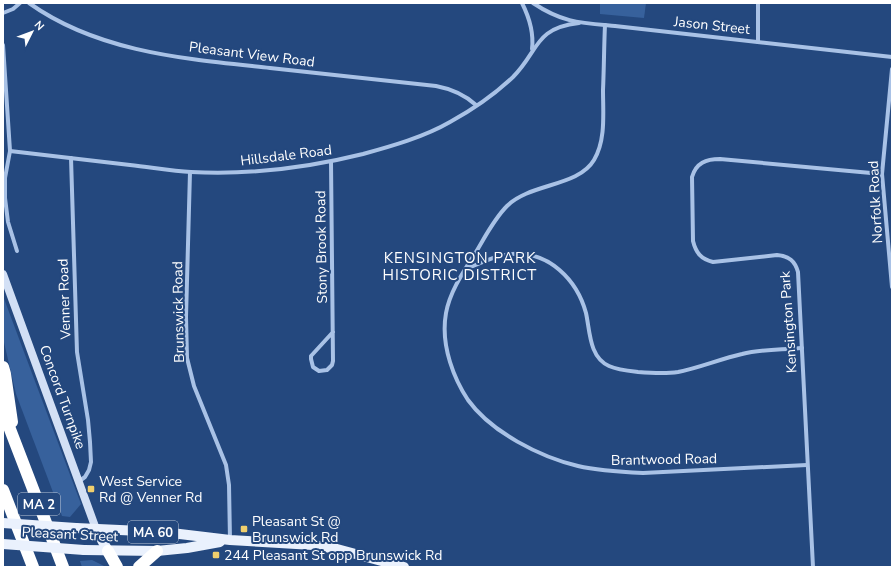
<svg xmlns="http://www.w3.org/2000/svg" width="895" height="570" font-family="'Nunito Sans',sans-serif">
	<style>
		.green { fill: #37619c }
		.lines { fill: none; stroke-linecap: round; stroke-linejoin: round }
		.street { stroke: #a9c2e6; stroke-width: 4 }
		.secondary { stroke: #d3e0f5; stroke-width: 8 }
		.primary { stroke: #eaf1fd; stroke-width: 10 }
		.highway { stroke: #fff; stroke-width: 12 }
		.primary-bridge { stroke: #eaf1fd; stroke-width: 10 }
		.poi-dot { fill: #f0cf6d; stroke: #24487e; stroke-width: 1.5 }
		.labels { text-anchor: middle; stroke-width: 4; stroke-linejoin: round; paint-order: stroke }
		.shield { fill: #24487e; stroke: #bdc8d8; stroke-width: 1 }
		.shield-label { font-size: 13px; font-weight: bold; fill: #fff }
		.street-label { font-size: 14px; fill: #fff; stroke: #24487e }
		.poi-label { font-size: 14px; fill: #fff; stroke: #24487e; text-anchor: start }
		.neighbourhood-label { font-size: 15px; letter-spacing: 1px; fill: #fff; stroke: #24487e }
	</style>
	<rect width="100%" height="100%" fill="#24487e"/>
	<g class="green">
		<polygon points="600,3 646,3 644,18 600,14"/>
		<polygon points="3,296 81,504 70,517 62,516 16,394 3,338"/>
		<polygon points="92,560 106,567 82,567 80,561"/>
	</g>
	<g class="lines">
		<g class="street">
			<path d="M29 3C99 53 187 59 270 68 325 74 381 80 436 86 452 89 465 95 476 105"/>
			<path d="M522 3C529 17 534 33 532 49"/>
			<path d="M533 3C563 23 581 23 615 26L892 57"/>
			<polyline points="758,3 758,42"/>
			<polyline points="3,13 13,9 20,3"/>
			<path d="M605 25C604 46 604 68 603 90 603 113 606 140 594 160 578 187 530 183 507 206 494 219 485 237 476 252 464 271 450 291 446 313 443 330 445 346 450 362 454 375 460 388 468 400 491 432 540 457 578 466 599 471 621 472 643 473L807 465"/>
			<polyline points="3,45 10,151 5,178 5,198 8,222 17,251"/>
			<polyline points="892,69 882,174 892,287"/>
			<path d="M10 151C50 156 90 160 130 165 150 167 171 171 191 172 249 175 307 168 363 154 392 146 424 137 450 122 472 110 495 94 513 77 539 51 534 28 579 23"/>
			<polyline points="71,158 77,352 88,420 90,442 91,462 89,470 85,477 78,482"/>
			<polyline points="331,162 333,361 332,365 327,370 319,371 313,367 311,359 311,356 333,332"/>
			<polyline points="190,172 186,317 187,358 194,386 226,465 229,485 230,540"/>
			<path d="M466 269C481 263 496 255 512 254 549 251 577 280 586 313 590 331 589 357 609 366 618 370 629 371 638 372 651 373 665 374 678 372 699 368 720 359 742 354 761 349 782 350 802 348"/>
			<path d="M813 567 798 272C795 261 789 256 777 255L713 262C701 259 696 253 693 241L692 177C696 163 706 159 720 159L882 174"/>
		</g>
		<polyline class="secondary" points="3,274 96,529"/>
		<g class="primary">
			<polyline points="76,528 163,532 230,540 313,545 337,549 404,567"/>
			<polyline points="96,529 108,551"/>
			<polyline points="84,550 157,551 187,548 220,542"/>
		</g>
		<g class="highway">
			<polyline points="3,367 5,374 12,422"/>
			<polyline points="3,411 63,567"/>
			<polyline points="3,490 33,567"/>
			<polyline points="108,551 117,567"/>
			<polyline points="139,567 157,551"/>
		</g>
		<g class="primary-bridge">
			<polyline points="3,523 76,528"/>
			<polyline points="3,544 84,550"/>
		</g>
	</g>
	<g class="poi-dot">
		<rect x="87" y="485" width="8" height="8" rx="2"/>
		<rect x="240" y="525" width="8" height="8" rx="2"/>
		<rect x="212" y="551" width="8" height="8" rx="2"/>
	</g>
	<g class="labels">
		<g class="shield">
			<rect x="18" y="493" width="42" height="22" rx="3"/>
			<rect x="128" y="521" width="50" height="22" rx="3"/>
		</g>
		<g class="shield-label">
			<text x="39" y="509">MA 2</text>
			<text x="153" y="537">MA 60</text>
		</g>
		<g class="street-label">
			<text transform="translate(712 25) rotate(6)" y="5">Jason Street</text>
			<text transform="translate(252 54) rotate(7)" y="5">Pleasant View Road</text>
			<text transform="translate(286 155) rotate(-7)" y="5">Hillsdale Road</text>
			<text transform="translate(875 202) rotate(-93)" y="5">Norfolk Road</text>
			<text transform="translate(321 247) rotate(-91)" y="5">Stony Brook Road</text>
			<text transform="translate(64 299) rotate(-92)" y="5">Venner Road</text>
			<text transform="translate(178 312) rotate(-91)" y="5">Brunswick Road</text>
			<text transform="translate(788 322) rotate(-94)" y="5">Kensington Park</text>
			<text transform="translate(63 397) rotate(70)" y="5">Concord Turnpike</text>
			<text transform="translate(664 459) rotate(-1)" y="5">Brantwood Road</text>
			<text transform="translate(70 534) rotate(3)" y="5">Pleasant Street</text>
		</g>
		<g class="poi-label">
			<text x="99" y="486">West Service<tspan x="99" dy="16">Rd @ Venner Rd</tspan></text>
			<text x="252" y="526">Pleasant St @<tspan x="252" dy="16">Brunswick Rd</tspan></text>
			<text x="224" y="560">244 Pleasant St opp Brunswick Rd</text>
		</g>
		<g class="neighbourhood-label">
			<text x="460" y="263">KENSINGTON PARK<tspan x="460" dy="17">HISTORIC DISTRICT</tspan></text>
		</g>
	</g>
	<rect width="895" height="570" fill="none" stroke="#ffffff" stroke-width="8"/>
	<g transform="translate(32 32) rotate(48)" stroke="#24487e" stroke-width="3" paint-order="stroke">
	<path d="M0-3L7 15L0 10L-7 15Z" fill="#ffffff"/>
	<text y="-6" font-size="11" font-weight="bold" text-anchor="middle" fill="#ffffff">N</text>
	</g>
</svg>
